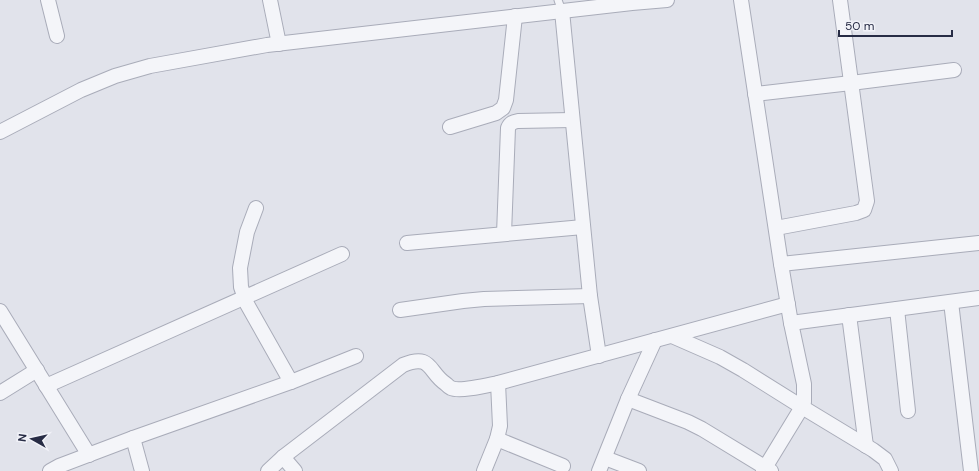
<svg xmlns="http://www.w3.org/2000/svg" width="979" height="471" font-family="'DM Sans',sans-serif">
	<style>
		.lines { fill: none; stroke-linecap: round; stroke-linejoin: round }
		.service-casing { stroke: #a9acb9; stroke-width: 9 }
		.minor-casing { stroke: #a9acb9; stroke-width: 16 }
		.service { stroke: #f4f5f9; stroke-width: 7 }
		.minor { stroke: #f4f5f9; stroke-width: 14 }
	</style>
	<rect width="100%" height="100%" fill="#e1e3eb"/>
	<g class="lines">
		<defs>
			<polyline id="service" points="558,0 562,11"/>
			<g id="minor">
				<polyline points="48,0 57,36"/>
				<polyline points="270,0 279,44"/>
				<polyline points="741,0 781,264 791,323 804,384 804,402 802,407 763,471"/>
				<polyline points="562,11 590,296 599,356"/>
				<polyline points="755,94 851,83 954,70"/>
				<polyline points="450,127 496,113 503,108 506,100 515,16"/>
				<polyline points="0,132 81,90 115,76 150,66 267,45 632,3 667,0"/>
				<polyline points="256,208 247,232 240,268 241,287 247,304 291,382"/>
				<polyline points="776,228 856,213 864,210 867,201 840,0"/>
				<path d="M504 234 508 128C510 123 513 122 518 121L572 120"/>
				<polyline points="407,243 583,227"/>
				<polyline points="781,264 979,243"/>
				<polyline points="951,302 971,471"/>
				<polyline points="897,309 908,411"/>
				<polyline points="400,310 463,301 484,299 590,296"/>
				<polyline points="0,311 89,455"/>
				<polyline points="849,315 866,446"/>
				<polyline points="791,323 979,298"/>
				<polyline points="672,336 720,357 743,370 802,407 873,450 885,459 891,471"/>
				<polyline points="46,386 342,254"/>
				<polyline points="0,393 37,370"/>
				<polyline points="628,399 688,422 702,429 771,471"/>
				<polyline points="133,438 142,471"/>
				<polyline points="497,439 563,466"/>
				<polyline points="283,457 295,471"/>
				<polyline points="605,458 639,471"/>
				<polyline points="50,471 59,466 133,438 291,382 356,356"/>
				<path d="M268 471 283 457 403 365C432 353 428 372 446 384 448 386 449 387 451 388 460 392 488 385 498 383L788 304"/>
				<polyline points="484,471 497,439 500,426 498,383"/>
				<polyline points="599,471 628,399 655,340"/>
			</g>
		</defs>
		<use href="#service" class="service-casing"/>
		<use href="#minor" class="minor-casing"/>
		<use href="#service" class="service"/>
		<use href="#minor" class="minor"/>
	</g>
	<g transform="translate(32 439) rotate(278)" stroke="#f1f2f8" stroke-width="3" paint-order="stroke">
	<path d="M0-3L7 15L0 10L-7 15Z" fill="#272c45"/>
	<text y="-6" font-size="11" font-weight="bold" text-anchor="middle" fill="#272c45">N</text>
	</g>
	<path d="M839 30v6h113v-6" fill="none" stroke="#272c45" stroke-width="2"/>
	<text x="845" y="30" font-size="12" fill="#272c45" stroke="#f1f2f8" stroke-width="3" paint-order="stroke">50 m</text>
</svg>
